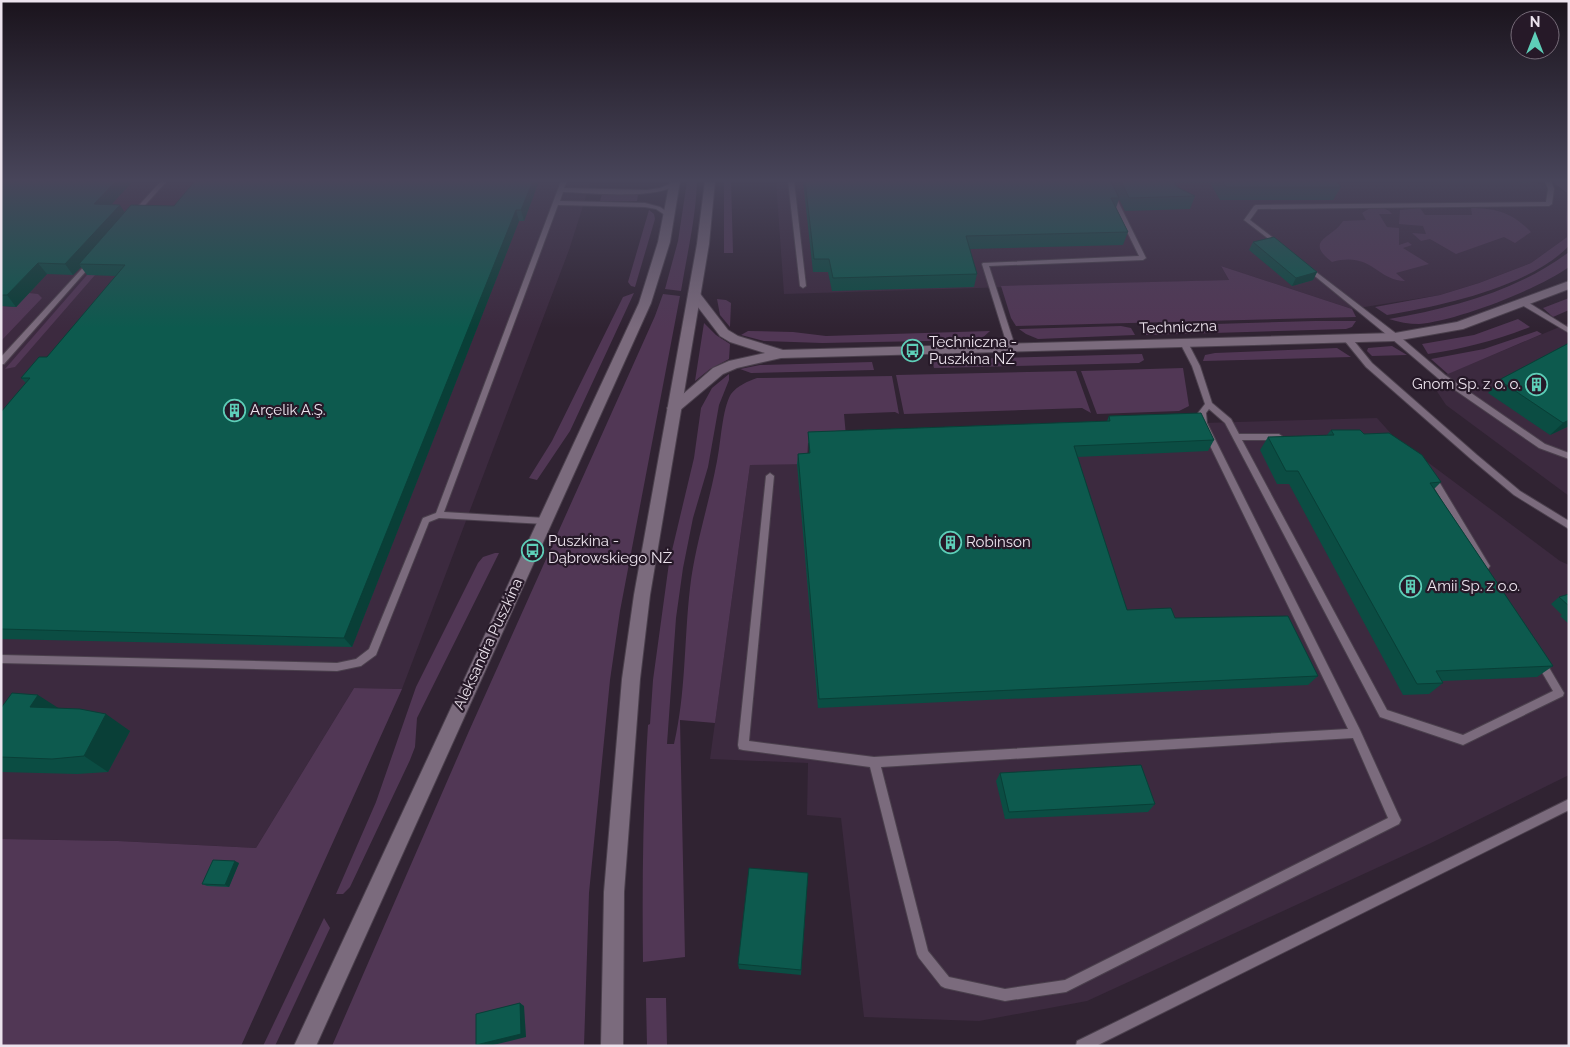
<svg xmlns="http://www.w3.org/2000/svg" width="1570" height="1047" font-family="Raleway,sans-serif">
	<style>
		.built { fill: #3c2a3f }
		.green { fill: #513755 }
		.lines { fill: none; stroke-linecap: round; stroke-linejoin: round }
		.lane-casing { stroke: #4b404d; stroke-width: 2 }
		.street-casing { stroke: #4b404d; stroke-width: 2 }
		.secondary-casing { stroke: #4b404d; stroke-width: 2 }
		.lane { fill: #7b6b7d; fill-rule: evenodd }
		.street { fill: #7b6b7d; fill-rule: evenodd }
		.secondary { fill: #7b6b7d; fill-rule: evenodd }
		.wall { fill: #0b4d43 }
		.shaded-wall { fill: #093f37 }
		.building { fill: #0d5a4e; stroke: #093f37 }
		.labels { text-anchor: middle; stroke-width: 4.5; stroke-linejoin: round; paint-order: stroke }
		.street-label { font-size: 15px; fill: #ece3ed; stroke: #261928 }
		.poi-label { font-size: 15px; fill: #ece3ed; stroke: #261928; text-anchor: start }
	</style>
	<rect width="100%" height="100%" fill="#302332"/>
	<g class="built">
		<polygon points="1,181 591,181 569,250 402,689 354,688 256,848 118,841 1,839"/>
		<polygon points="776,181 1530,181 1567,193 1566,218 1567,237 1531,263 1479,283 1440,295 1352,309 1221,266 1229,280 784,294"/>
		<polygon points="1569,323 1569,496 1446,405 1430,381"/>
		<polygon points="1377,418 1394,437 1560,561 1569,565 1569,775 1431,843 1087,1001 979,1021 864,1017 841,818 807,815 808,763 710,759 750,465 1203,423"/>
	</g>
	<g class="green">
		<path d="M687 181H697C696 218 687 254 681 291L665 289 678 241Z"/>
		<polygon points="724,181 731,181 733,253 724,253"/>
		<path d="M1569 181V246C1529 287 1442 306 1387 315L1375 307 1440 295 1479 283 1531 263 1567 237 1566 218 1567 193 1553 182Z"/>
		<polygon points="602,194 638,195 637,201 600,201"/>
		<path d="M1370 208C1377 207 1387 207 1392 214H1379L1387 227 1399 228V245L1408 242 1412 245 1403 248 1429 264 1396 273 1405 281C1377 281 1372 251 1332 262 1303 240 1333 238 1343 221L1366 220 1362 213Z"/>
		<path d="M1420 208 1425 215H1472L1471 208C1496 208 1513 213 1531 232L1515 243 1504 237 1456 254 1430 239 1421 241 1412 233 1426 234 1423 226 1399 224 1400 210Z"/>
		<polygon points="649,210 654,214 655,219 635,287 631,286 628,282"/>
		<path d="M1569 252V267C1539 289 1456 321 1419 324 1409 324 1398 322 1389 319 1452 308 1517 291 1569 252Z"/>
		<polygon points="1221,266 1352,309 1356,317 1016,326 1011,318 1001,286 1229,280"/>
		<polygon points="87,275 95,275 15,367 5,369"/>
		<polygon points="29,293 38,294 42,298 1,341 1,306 16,307"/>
		<polygon points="634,293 570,431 537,480 529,478 552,441 623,297"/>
		<polygon points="663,294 680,296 620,611 610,680 589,893 584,1046 332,1046 469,731 655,316"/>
		<polygon points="1569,298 1569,310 1553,317 1543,308"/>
		<polygon points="717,299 726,300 731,303 730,327 720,315"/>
		<path d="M1518 319 1530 327C1497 340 1463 349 1428 354L1422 344 1474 335Z"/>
		<polygon points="1315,321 1356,321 1352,327 1346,329 1146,335 1144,328 1149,326"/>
		<polygon points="704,323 716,335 730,344 729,359 710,369 695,381"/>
		<polygon points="1121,326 1131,328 1135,335 1038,339 1026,334 1019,329"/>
		<polygon points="748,331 793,332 826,336 990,331 980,340 822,343 764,341 741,335"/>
		<polygon points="1537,331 1542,334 1448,374 1431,359 1484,349"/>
		<polygon points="1392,346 1407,355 1372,356 1367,351 1368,348"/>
		<polygon points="1337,348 1351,357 1203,361 1205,355 1215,353"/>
		<polygon points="1142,354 1144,360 1139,363 934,368 932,360"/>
		<polygon points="872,362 874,370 751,373 740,369 760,365"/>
		<polygon points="1183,368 1189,406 1179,411 1097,414 1081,371"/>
		<polygon points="1076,371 1091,413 1082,408 904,414 896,375"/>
		<path d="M729 374V380L719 405 708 467 693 518 683 568 676 618 667 744H674C686 693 684 640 690 588 695 545 709 504 717 461 721 443 722 409 731 394 737 386 748 381 757 378L892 376 899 414 895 412 844 414 846 436 808 443 807 464 750 465 715 723 680 720 685 957 643 962C642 882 643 804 648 725L650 724 653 680 669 563 694 458 701 408 712 388Z"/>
		<polygon points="495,553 499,553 417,718 415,747 410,760 350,887 343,894 336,894 376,802 416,687 478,563 483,557"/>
		<polygon points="354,688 402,689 241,1046 1,1046 1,839 118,841 256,848"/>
		<polygon points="324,918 330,928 275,1046 263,1046"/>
		<polygon points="646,998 666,998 667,1046 647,1046"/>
	</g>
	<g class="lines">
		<defs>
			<g id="lane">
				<polygon points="161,181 167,181 137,214 133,214 133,212"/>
				<path d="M561 181H567L564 188 647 190 660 188 675 182 678 184C656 200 591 193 563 192L560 201 645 203 660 207 673 216 668 217 656 209 645 207 558 205 444 512 545 518 548 519 549 521 548 523 545 524 439 518 429 522 376 655 361 666 337 671 1 663V655L337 663 356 659 369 649 422 520 423 518 436 513Z"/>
				<polygon points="788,181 794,181 806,286 803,288 800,286"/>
				<polygon points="1102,181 1108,181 1146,258 1143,260 989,266 1016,349 1015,351 1009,351 982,264 983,263 1139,256"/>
				<polygon points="1545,181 1551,181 1554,189 1552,204 1549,206 1258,209 1250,220 1281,244 1281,246 1279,247 1244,220 1254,206 1256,205 1546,202 1548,189"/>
				<polygon points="92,259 94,260 94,262 4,364 1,364 1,357 90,260"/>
				<polygon points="1307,265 1398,335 1445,375 1545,444 1569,453 1569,459 1539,448 1439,379 1392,339 1305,268 1305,266"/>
				<polygon points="1522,301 1526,301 1569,328 1569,333 1522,305"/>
				<polygon points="1344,336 1350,336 1372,363 1477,455 1520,491 1569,521 1569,529 1514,495 1471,459 1366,367 1344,340"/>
				<path d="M1181 341H1187L1200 366 1212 403 1231 419 1239 434H1279L1283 437 1279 440H1242L1387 710 1463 735 1553 691 1536 662 1538 659 1541 658 1544 659 1564 693 1563 696 1463 745 1380 717 1225 423 1209 409 1206 413 1207 423 1360 730 1399 816 1401 820 1399 824 1066 992 1005 1001 945 988 941 986 919 958 917 954 870 767 743 750 739 749 738 745 766 476 770 473 774 476 749 741 874 757 1348 729 1199 423 1198 413 1205 404 1192 366 1180 343ZM1353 738 1388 818 1065 980 1005 989 949 977 928 951 881 767Z"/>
				<polygon points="1432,474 1435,475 1488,563 1490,566 1488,569 1482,569 1428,477"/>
				<polygon points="1569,799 1569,810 1096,1046 1076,1046 1077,1041"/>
			</g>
			<polygon id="street" points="1569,281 1569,289 1463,329 1395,341 781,358 737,368 723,374 679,411 669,411 667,408 713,368 729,361 765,353 730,342 720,336 688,294 694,290 698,291 728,330 738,336 783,350 1395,333 1457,322"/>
			<g id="secondary">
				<polygon points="670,181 680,181 670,242 651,303 316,1046 294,1046 639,303 658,242"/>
				<polygon points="705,181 715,181 709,244 650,595 640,679 624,892 623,1046 601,1046 604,892 622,679 634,595 697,244"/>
			</g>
		</defs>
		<use href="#lane" class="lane-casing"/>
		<use href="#street" class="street-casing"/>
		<use href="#secondary" class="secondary-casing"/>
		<use href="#lane" class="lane"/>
		<use href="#street" class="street"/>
		<use href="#secondary" class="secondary"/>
	</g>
	<g class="wall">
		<polygon points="1,181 112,204 125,212 174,206 195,181 539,181 524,221 519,221 352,647 1,639 1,412 26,383 21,378 47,357 116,276 87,275 81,267 73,275 47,274 16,307 1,306"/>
		<polygon points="803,181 1532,181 1531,183 1337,182 1341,187 1333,200 1220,200 1210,183 1175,183 1177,187 1195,196 1190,209 1125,211 1119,199 1116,208 1128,232 1123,245 970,249 977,274 974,287 832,291 828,272 813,272"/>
		<polygon points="1253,242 1317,272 1313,280 1292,286 1249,250"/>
		<polygon points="1569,343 1569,426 1550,435 1488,393 1499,380"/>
		<polygon points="1109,416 1214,440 1208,451 1077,457 1127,610 1175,618 1318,676 1308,685 818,708 797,464 798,454 809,453 808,432 1107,421"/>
		<polygon points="1331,430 1364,434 1441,482 1434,489 1553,666 1537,677 1442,681 1443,683 1429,694 1403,695 1289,484 1277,484 1260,450 1268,437 1327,435"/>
		<polygon points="1569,594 1569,624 1560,616 1562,615 1551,604 1559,597"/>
		<polygon points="1,708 58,708 130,731 108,772 77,774 1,772"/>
		<polygon points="1000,773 1155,804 1148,812 1005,819 996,781"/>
		<polygon points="239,863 229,887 207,886 202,884"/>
		<polygon points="808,873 801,975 739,969 738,964"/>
	</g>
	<g class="shaded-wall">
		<polygon points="116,181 133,181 102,215 94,204"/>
		<polygon points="533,181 539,181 524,221 521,210"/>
		<polygon points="120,205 127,216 79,264 81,267 73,275 65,264"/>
		<polygon points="516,210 519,221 352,647 344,638"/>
		<polygon points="38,263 47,274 16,307 7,295"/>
		<polygon points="1317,272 1313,280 1292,286 1296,278"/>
		<polygon points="1569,420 1569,426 1550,435 1563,423"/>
		<polygon points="38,695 63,711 30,707"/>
		<polygon points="106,714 130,731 108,772 84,756"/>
		<polygon points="235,861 239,863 229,887 225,885"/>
		<polygon points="520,1003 524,1006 526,1037 489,1046 476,1045"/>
	</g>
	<g class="building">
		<polygon points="1,181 116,181 94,204 120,205 65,264 38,263 7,295 1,295"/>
		<polygon points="195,181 533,181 521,210 516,210 344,638 1,629 1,412 30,378 21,378 39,357 47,357 125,265 79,264 131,205 174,206"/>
		<polygon points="805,181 1111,181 1119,198 1111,198 1128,232 966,236 977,274 833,278 829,259 814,259"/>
		<polygon points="1121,181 1174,181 1177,187 1195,196 1129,198"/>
		<polygon points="1222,181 1336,181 1341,187 1226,187"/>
		<polygon points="1274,237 1317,272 1296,278 1253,242"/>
		<polygon points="1569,343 1569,420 1563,423 1499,380"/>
		<polygon points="1201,413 1214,440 1074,446 1127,610 1171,608 1175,618 1288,616 1318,676 819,699 798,454 810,453 808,432 1110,421 1109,416"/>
		<polygon points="1331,430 1360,430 1364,434 1389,433 1422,455 1441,482 1430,483 1553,666 1436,671 1443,683 1417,684 1298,471 1286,471 1268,437 1334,435"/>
		<polygon points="1569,594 1569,606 1559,597"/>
		<polygon points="12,693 38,695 30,707 80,709 106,714 84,756 52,759 1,757 1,708"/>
		<polygon points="1141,765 1155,804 1009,812 1000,773"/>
		<polygon points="213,860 235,861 225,885 202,884"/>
		<polygon points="749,868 808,873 801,970 738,964"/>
		<polygon points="520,1003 521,1034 476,1045 476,1014"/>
	</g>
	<linearGradient id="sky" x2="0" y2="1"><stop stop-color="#1a131c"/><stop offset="0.55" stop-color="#48455a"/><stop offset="1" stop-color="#48455a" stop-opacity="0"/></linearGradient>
	<rect width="1570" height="328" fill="url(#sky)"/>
	<defs>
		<symbol id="bus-ring" viewBox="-11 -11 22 22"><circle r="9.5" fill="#261928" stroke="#5eceb8" stroke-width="1.5"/><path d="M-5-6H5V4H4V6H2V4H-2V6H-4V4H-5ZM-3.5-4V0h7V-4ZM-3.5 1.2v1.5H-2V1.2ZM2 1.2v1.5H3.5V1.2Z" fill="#5eceb8"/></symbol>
		<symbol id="building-ring" viewBox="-11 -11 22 22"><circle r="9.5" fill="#261928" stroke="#5eceb8" stroke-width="1.5"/><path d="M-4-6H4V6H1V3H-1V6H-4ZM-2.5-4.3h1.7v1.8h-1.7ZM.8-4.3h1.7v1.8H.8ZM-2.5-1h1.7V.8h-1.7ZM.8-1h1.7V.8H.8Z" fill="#5eceb8"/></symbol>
	</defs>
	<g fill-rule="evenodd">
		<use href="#bus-ring" x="900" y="338" width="25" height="25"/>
		<use href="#building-ring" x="1524" y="372" width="25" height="25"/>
		<use href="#building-ring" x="222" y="398" width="25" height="25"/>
		<use href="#building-ring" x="938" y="530" width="25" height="25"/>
		<use href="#bus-ring" x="520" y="538" width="25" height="25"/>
		<use href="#building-ring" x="1398" y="574" width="25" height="25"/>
	</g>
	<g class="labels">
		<g class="street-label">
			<text transform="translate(1178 327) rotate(-2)" y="5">Techniczna</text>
			<text transform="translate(488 644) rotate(-65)" y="5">Aleksandra Puszkina</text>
		</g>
		<g class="poi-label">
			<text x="929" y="347">Techniczna -<tspan x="929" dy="17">Puszkina NŻ</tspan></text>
			<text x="1521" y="389" text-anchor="end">Gnom Sp. z o. o.</text>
			<text x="250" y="415">Arçelik A.Ş.</text>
			<text x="548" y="546">Puszkina -<tspan x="548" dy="17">Dąbrowskiego NŻ</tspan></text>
			<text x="966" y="547">Robinson</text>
			<text x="1427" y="591">Amii Sp. z o.o.</text>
		</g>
	</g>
	<rect width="1570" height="1047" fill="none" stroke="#ece3ed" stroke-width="5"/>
	<g transform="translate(1535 35)"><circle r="24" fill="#261928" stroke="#756a77"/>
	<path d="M0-4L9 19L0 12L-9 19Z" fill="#5eceb8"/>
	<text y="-8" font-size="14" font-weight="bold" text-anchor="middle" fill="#ece3ed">N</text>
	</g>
</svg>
